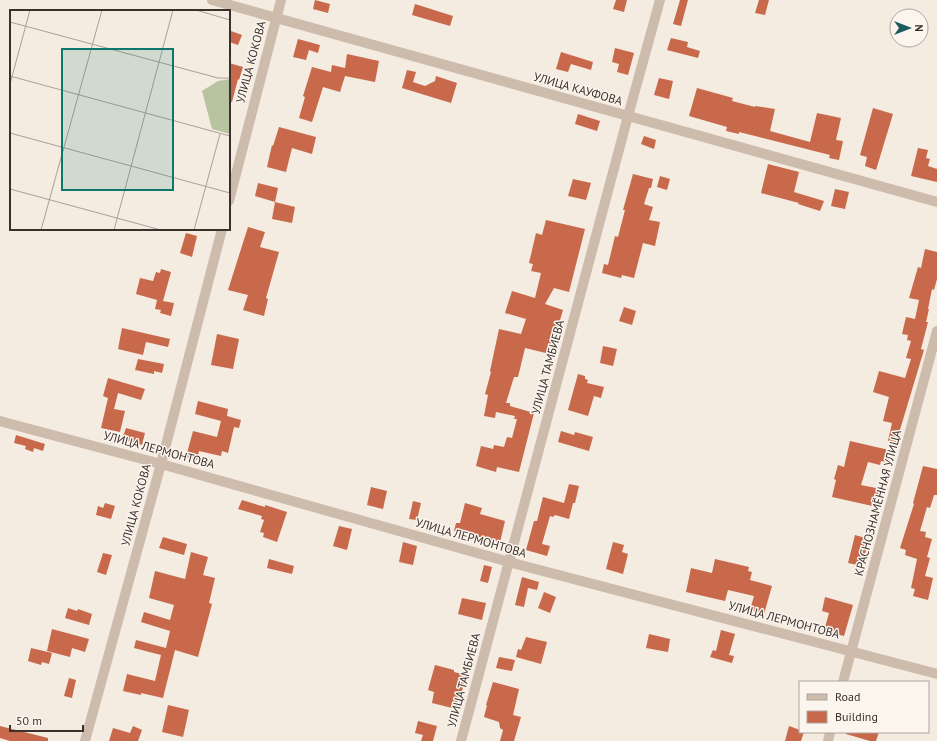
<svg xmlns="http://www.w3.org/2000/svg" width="937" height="741" font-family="'PT Sans',sans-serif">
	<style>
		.building { fill: #c8694b }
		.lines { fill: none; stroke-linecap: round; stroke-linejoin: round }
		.minor { stroke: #cdbbac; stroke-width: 10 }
		.labels { text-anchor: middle; stroke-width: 3; stroke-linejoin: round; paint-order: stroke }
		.street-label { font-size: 12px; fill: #3b302b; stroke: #fbf5ee }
		.inset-road { fill: none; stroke: #aaa098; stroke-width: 1 }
		.view { fill: #0f766e; fill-opacity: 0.15; stroke: #0f766e; stroke-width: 2 }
		.inset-edge { fill: none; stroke: #3b302b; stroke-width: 2 }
	</style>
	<rect width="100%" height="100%" fill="#f4ebe1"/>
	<g class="building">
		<polygon points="315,0 330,4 328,13 313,9"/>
		<polygon points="616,0 627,0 624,12 613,9"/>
		<polygon points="680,0 688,0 681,26 673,24"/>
		<polygon points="759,0 769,0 765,15 755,13"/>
		<polygon points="415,4 453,16 450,26 412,15"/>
		<polygon points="231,31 242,35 238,45 229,42"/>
		<polygon points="671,38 688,42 687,47 700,51 698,58 667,50"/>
		<polygon points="298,39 320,45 318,53 309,50 306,60 293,57"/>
		<polygon points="615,48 634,53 628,75 617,72 619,64 612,62"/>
		<polygon points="561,52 593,62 591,70 571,64 568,72 556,69"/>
		<polygon points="347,54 379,61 375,82 345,76 340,92 323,87 312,122 299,118 305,97 303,96 312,67 331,72 332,65 345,68"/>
		<polygon points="229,63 243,67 239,80 238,79 232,102 229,102"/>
		<polygon points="407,70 416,72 413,82 425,86 435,81 436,76 457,83 451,103 402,88"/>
		<polygon points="659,78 673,81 669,99 654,95"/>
		<polygon points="697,88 733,98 732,101 755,107 755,106 775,109 770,131 810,142 817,113 841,118 836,140 843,141 839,160 829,158 830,155 739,132 739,134 726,131 727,127 689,116"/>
		<polygon points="873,108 893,114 876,170 865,166 867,157 860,155"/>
		<polygon points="578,114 600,121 597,131 575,124"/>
		<polygon points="279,127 316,137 312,154 292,148 286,172 267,167 272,145 273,146"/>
		<polygon points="644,136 656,140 654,149 641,144"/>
		<polygon points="918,148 928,150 926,158 930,159 928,166 937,169 937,182 911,176"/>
		<polygon points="768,164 799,172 794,192 824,201 820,211 798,204 799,203 761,193"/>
		<polygon points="633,174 653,179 651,188 649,188 644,204 653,207 649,220 660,222 655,246 643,243 634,278 622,275 621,278 602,273 604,264 608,265 615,236 618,237 625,210 623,210"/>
		<polygon points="660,176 670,179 667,190 657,187"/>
		<polygon points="573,179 591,183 586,200 568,196"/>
		<polygon points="258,183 278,188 275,202 255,196"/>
		<polygon points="835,189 849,192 845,209 831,206"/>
		<polygon points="275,202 295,207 292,223 272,219"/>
		<polygon points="546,220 585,229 569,292 554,288 545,304 563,310 550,354 525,348 518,377 514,377 506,403 510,403 510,406 534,413 519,472 497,467 496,472 476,466 481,446 493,449 494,445 504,447 507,437 512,438 517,419 514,419 515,416 496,412 495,418 484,416 488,395 485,394 491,372 490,371 499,329 521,334 526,319 505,313 512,291 535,298 541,273 531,271 533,264 529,263 536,233 542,235"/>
		<polygon points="248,227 265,232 260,247 279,252 266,298 268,299 264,316 243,310 248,295 228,290"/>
		<polygon points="186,233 197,236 192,257 180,253"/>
		<polygon points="925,249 937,252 937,279 934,290 932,289 928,309 929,309 926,322 928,322 921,349 924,350 896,443 888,441 892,423 883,421 889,397 873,392 879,371 905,378 911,359 906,358 911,341 907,340 908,335 902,334 906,317 915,319 919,300 909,298 918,267 921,268"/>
		<polygon points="161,269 171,272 163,301 174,303 171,316 160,313 161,310 155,309 157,300 136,294 140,278 153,281 156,272 160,273"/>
		<polygon points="624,307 636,311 632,325 619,321"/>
		<polygon points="122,328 170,339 168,347 146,342 143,355 118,349"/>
		<polygon points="217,334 239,339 233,369 211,365"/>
		<polygon points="603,346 617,349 613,366 600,363"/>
		<polygon points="138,359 164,364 162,373 154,371 154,374 135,370"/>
		<polygon points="578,374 585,376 585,379 588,380 587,383 604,387 601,398 594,396 588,416 568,410"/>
		<polygon points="108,378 145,389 141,400 118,393 114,409 125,411 120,432 101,428 108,398 103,396"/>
		<polygon points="198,401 228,409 227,416 241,420 239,428 234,427 228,453 222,451 221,456 199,451 197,460 186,457 193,431 217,437 221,421 195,414"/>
		<polygon points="126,428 145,433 142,445 122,439"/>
		<polygon points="561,431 574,435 575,432 593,437 589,451 558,442"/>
		<polygon points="16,435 45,444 43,451 34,448 33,452 25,449 26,446 14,443"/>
		<polygon points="850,441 889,450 887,462 881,461 880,465 868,462 861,485 881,489 877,507 832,497 836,480 834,479 838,465 844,467"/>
		<polygon points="923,466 937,469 937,495 934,495 930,508 927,507 920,531 926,532 925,537 932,539 927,557 930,558 925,576 933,578 928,600 913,596 915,589 911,588 917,559 905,555 906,550 900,548 914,504 913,503"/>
		<polygon points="569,484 579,486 575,503 573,503 569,519 555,515 553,517 550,516 542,544 550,546 547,556 526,550 534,521 537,521 543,497 564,503"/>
		<polygon points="371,487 387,491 383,509 367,505"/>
		<polygon points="242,500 265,507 265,505 287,512 277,542 263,537 264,533 260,532 264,520 261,519 262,516 238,509"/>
		<polygon points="413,501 421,503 417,520 409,519"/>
		<polygon points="105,503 115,506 111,519 96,515 98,506 103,508"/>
		<polygon points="465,503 482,508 480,514 505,521 500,542 454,531 456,523 460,523"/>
		<polygon points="339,526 352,529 347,550 333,546"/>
		<polygon points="855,535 869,539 862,566 848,563"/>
		<polygon points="163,537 187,544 184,555 159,548"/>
		<polygon points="403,542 417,546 413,565 399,562"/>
		<polygon points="613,542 624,545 622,552 628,554 623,574 606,569"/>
		<polygon points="191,552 208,557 203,575 215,578 209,603 212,604 198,657 175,650 163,698 141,693 141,695 123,691 127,674 155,681 161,655 134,648 136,640 166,648 170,631 141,622 144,612 170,620 174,605 149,598 155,571 185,579"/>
		<polygon points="103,553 112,555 106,575 97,572"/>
		<polygon points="269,559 294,566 292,574 267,568"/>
		<polygon points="715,559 749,567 748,571 752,572 750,580 772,586 764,614 750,610 754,596 728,590 725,601 686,592 691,568 712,573"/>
		<polygon points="484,565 492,567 488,583 480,581"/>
		<polygon points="522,577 539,582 537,590 528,588 524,607 515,605"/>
		<polygon points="544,592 556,597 550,613 538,608"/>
		<polygon points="825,597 853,605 844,636 824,631 829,613 822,611"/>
		<polygon points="462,598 486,603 482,620 458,614"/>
		<polygon points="68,608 77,611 78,609 92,614 89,625 65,618"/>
		<polygon points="52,629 89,639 85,652 72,648 70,657 47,651"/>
		<polygon points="721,630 735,634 729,655 734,656 732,663 710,657 713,650 716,651"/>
		<polygon points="649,634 670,639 668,652 646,648"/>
		<polygon points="526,637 547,642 541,664 516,657 518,649 521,650"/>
		<polygon points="31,648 52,653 49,664 42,662 41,665 28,661"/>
		<polygon points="499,657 515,660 512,671 496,668"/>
		<polygon points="435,665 454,670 454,672 466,675 462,691 461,691 456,709 432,703 434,692 428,690"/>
		<polygon points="69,678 76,680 72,698 64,696"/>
		<polygon points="493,682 519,689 513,715 521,717 514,741 500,741 503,730 500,728 499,722 484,717 487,705 486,705"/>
		<polygon points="168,705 189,710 183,737 162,732"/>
		<polygon points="418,721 437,726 433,741 421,741 423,735 415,733"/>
		<polygon points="0,726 48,738 48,741 10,741 0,738"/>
		<polygon points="133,726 142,730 138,741 109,741 113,728 130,733"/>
		<polygon points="789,726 800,730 800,732 804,732 801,741 785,741"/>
		<polygon points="846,732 879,732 876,741 870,741 846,734"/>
	</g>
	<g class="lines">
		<g class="minor">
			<polyline points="212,0 937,202"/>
			<polyline points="229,201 281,0"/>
			<polyline points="0,421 161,464 509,562 937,674"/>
			<polyline points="843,682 937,331"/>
			<polyline points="85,741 161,464 222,229"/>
			<polyline points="461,741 628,116 660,0"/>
			<polyline points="828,741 830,732"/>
		</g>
	</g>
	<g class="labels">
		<g class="street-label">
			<text transform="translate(251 62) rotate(-75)" y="4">УЛИЦА КОКОВА</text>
			<text transform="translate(578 89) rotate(16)" y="4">УЛИЦА КАУФОВА</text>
			<text transform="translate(548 367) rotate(-75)" y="4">УЛИЦА ТАМБИЕВА</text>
			<text transform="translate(159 450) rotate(15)" y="4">УЛИЦА ЛЕРМОНТОВА</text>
			<text transform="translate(878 503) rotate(-75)" y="4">КРАСНОЗНАМЁННАЯ УЛИЦА</text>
			<text transform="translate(136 505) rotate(-75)" y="4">УЛИЦА КОКОВА</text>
			<text transform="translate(471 538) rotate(16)" y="4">УЛИЦА ЛЕРМОНТОВА</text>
			<text transform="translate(784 620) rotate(15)" y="4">УЛИЦА ЛЕРМОНТОВА</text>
			<text transform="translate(464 680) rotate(-75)" y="4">УЛИЦА ТАМБИЕВА</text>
		</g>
	</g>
	<g transform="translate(10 10)">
		<rect width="220" height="220" fill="#f4ebe1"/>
		<path d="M220 69V124L202 119 192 81 208 71Z" fill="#b8c4a0"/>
		<path class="inset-road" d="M186 0 220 10M0 12 208 68H220M0 66 220 126M0 74 20 0M0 123 220 183M0 179 151 220M31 220 92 0M104 220 163 0M184 220 210 124"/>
		<path class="view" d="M52 39H163V180H52Z"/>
		<rect width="220" height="220" class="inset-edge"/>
	</g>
	<rect x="799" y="681" width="130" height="52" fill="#fbf5ee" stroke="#aea6a0"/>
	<rect x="807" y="694" width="20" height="6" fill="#cdbbac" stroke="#aea6a0"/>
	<text x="835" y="701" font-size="12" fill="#3b302b">Road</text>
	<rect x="807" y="711" width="20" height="12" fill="#c8694b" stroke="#aea6a0"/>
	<text x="835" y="721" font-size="12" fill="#3b302b">Building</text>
	<g transform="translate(909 28) rotate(90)"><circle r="19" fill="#fbf5ee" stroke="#aea6a0"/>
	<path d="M0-3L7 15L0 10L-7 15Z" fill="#1f5a5e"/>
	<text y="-6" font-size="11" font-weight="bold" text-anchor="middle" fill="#3b302b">N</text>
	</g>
	<path d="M10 725v6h73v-6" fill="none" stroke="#3b302b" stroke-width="2"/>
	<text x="16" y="725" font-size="12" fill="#3b302b" stroke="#fbf5ee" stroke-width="3" paint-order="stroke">50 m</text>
</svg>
